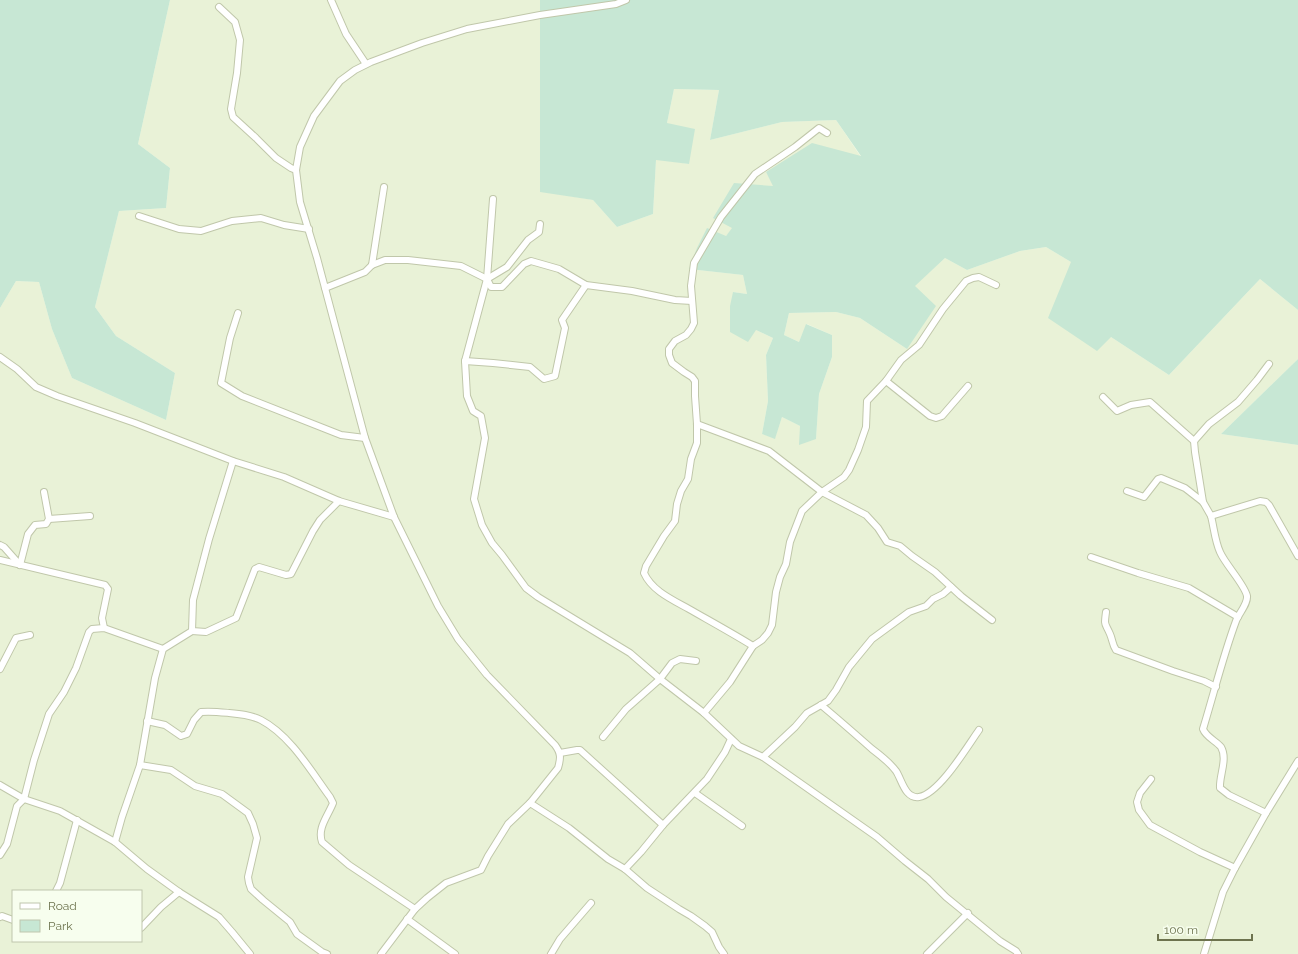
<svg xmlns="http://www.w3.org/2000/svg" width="1298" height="954" font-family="Raleway,sans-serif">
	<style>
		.residential { fill: #e9f2d7; fill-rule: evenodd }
		.green { fill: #c7e7d4 }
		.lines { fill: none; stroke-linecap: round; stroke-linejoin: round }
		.minor-casing { stroke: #c0c7aa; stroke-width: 8 }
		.minor { stroke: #fff; stroke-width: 6 }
	</style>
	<rect width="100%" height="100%" fill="#f3fbe8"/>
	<path class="residential" d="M170 0H540V191L593 200 617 227 653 214 656 159 689 164 667 123 674 89 719 90 710 140 782 122 836 120 861 157 766 172 774 186 726 236 689 269 743 275 747 294 733 292 756 330 773 338 766 355 768 401 762 434 775 438 782 417 800 426 816 439 819 394 832 357V335L807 324 799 342 784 335 789 313 836 312 860 318 907 349 914 286 945 258 967 270 1020 251 1046 247 1071 262 1111 337 1169 375 1260 279 1298 310V359L1221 434 1298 445V954H0V308L16 281 39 282 52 329 72 378 166 420 175 373 116 336 95 307 119 211 166 208 170 168 138 144ZM13 891H141V941H13Z"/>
	<g class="green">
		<polygon points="0,0 170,0 138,144 170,168 166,208 119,211 95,307 116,336 175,373 166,420 72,378 52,329 39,282 16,281 0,308"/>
		<polygon points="540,0 1298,0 1298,310 1260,279 1169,375 1111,337 1097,351 1048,318 1071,262 1046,247 1020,251 967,270 945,258 915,286 936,306 907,349 860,318 836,312 789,313 784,335 799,342 806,324 832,335 832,357 819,394 816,439 799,445 800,426 782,417 775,439 762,434 768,401 766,355 773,338 756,330 748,342 730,332 730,306 733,292 747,294 743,275 689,269 697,248 707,228 726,236 732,228 713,218 734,183 773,186 766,172 812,143 861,156 836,120 782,122 710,140 719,90 674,89 667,123 695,129 689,164 656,160 653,214 617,227 593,200 540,192"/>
		<polygon points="1298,359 1298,445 1221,434"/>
	</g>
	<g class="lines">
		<defs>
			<g id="minor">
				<polyline points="331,0 346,34 366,64"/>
				<polyline points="219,7 235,22 240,40 237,73 231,109 233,117 256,138 276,158 291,168 296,170"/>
				<polyline points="493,199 487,279 465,361 467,396 473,411 481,416 485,438 474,499 482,525 492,543 502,555 526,588 538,597 630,653 660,679 704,713 739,746 763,757 877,837 905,861 928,879 946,897 1000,941 1016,951 1018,954"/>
				<polyline points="139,216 179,229 201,231 232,221 261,218 284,225 309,229"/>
				<polyline points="372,265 385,260 408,260 461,266 487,279 491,287 502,287 524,264 531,261 559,269 586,285 632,291 675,300 692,301"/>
				<polyline points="487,279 507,267 528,240 539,232 540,224"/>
				<polyline points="325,288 365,272 372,265 384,187"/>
				<polyline points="238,313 230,338 221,383 242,396 341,435 365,438"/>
				<polyline points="0,357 17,369 36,387 57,396 135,423 233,461 284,477 339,501 394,517"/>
				<polyline points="465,361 493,363 530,367 544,379 555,376 565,328 562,320 586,285"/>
				<polyline points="886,381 930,416 936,418 942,416 968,386"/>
				<polyline points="1103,397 1117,411 1131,405 1150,402 1194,441 1195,452 1203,502"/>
				<polyline points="697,424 769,451 822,492 866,515 878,528 887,542 900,546 912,556 935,572 961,596 992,620"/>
				<polyline points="1194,441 1209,424 1238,402 1257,380 1269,364"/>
				<polyline points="1127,491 1144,497 1158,479 1161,478 1185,488 1203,502 1211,516 1260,501 1266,502 1269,505 1298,556"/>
				<path d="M1211 516C1214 528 1215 541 1220 552 1225 564 1245 585 1247 596 1248 604 1239 613 1236 621 1223 656 1214 693 1203 729 1206 737 1216 741 1221 747 1228 759 1219 776 1220 788L1229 795 1266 813"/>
				<polyline points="49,519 90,516"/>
				<polyline points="0,545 4,547 20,565"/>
				<polyline points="1091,557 1138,573 1189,588 1238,617"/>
				<polyline points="0,560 105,585 108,589 102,618 104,628"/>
				<polyline points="20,565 28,534 35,525 46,524 49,519 44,492"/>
				<path d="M1106 612C1104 627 1105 622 1110 634 1113 641 1112 644 1116 650L1173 671 1204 681 1216 687"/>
				<polyline points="192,631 206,632 236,618 255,569 259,567 286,575 291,574 313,531 320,520 339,501"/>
				<path d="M753 646C732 633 710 621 689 609 673 600 652 591 644 573L646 566 664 536 675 521 677 504 681 491 688 479 691 459 697 443V424L695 396V381L692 377 684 372 672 363 669 355V349L675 341 686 335 691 329 694 323 691 286 694 263 721 217 755 174 795 147 819 128 827 133"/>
				<polyline points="0,669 16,638 30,635"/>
				<path d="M821 705C838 719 855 734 872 749 880 755 890 763 896 771 902 780 905 799 919 797 939 794 967 747 979 730"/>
				<polyline points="704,713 730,682 753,646 762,640 768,633 772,625 776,592 780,577 786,564 790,542 802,511 822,492 844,477 849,470 858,450 866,427 867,401 886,381 901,360 919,345 943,309 966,281 973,278 979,277 996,285"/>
				<path d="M147 721 165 725 181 736 187 734 194 720 201 712C210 711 219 712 229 713 240 714 251 715 261 720 290 735 311 771 330 797L333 803C328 816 317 828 322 842L349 865 415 909"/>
				<polyline points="603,737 626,709 660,679 672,663 680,659 696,661"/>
				<polyline points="560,753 577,750 580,750 663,825"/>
				<polyline points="763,757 795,727 807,713 828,701 836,690 849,667 872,639 909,612 926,606 933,599 943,594 951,587"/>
				<polyline points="140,765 171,770 195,786 222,794 248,813 253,824 257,838 248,877 249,883 251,889 263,900 290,922 297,934 322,952 327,954"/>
				<polyline points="1151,779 1140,793 1137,802 1139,810 1150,825 1200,852 1235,868"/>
				<polyline points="0,785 24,799 60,811 115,842 147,869 179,892 219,917 232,932 250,954"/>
				<polyline points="695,793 742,826"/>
				<polyline points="530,803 569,828 608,859 625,869 647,888 679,909 691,916 705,926 712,932 719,947 724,954"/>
				<polyline points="115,842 122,817 140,765 155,678 163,649 192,631 193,600 209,539 233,461"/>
				<polyline points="0,855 7,844 17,806 24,799 34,760 49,714 64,692 76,668 89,632 92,629 104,628 163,649"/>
				<polyline points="625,869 641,852 663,825 707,779 725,752 731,739"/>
				<polyline points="56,891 60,883 77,820"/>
				<polyline points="0,917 2,916 13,920"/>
				<polyline points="407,919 455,954"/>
				<polyline points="141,928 161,907 179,892"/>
				<path d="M381 954 415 909 427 898 446 883 481 870 488 856 508 824 530 803 558 768C561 758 561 753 555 745L487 675 458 639 438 606 394 517 365 438 317 258 300 202 296 170 300 147 314 116 340 81 355 70 371 62 422 43 467 29 540 15 616 4 626 0"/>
				<polyline points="551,954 560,939 591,903"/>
				<polyline points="927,954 968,913"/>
				<polyline points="1204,954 1223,892 1235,868 1266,813 1298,761"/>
			</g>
		</defs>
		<use href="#minor" class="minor-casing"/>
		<use href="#minor" class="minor"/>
	</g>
	<rect x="12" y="890" width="130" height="52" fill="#f7feee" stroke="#c0c6ae"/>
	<rect x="20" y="903" width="20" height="6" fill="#ffffff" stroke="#c0c6ae"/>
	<text x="48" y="910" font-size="12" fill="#6d734e">Road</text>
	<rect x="20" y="920" width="20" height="12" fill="#c7e7d4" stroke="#c0c6ae"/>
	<text x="48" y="930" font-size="12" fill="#6d734e">Park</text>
	<path d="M1158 934v6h94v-6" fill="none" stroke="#6d734e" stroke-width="2"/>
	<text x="1164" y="934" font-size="12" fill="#6d734e" stroke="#f7feee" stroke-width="3" paint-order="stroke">100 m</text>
</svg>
